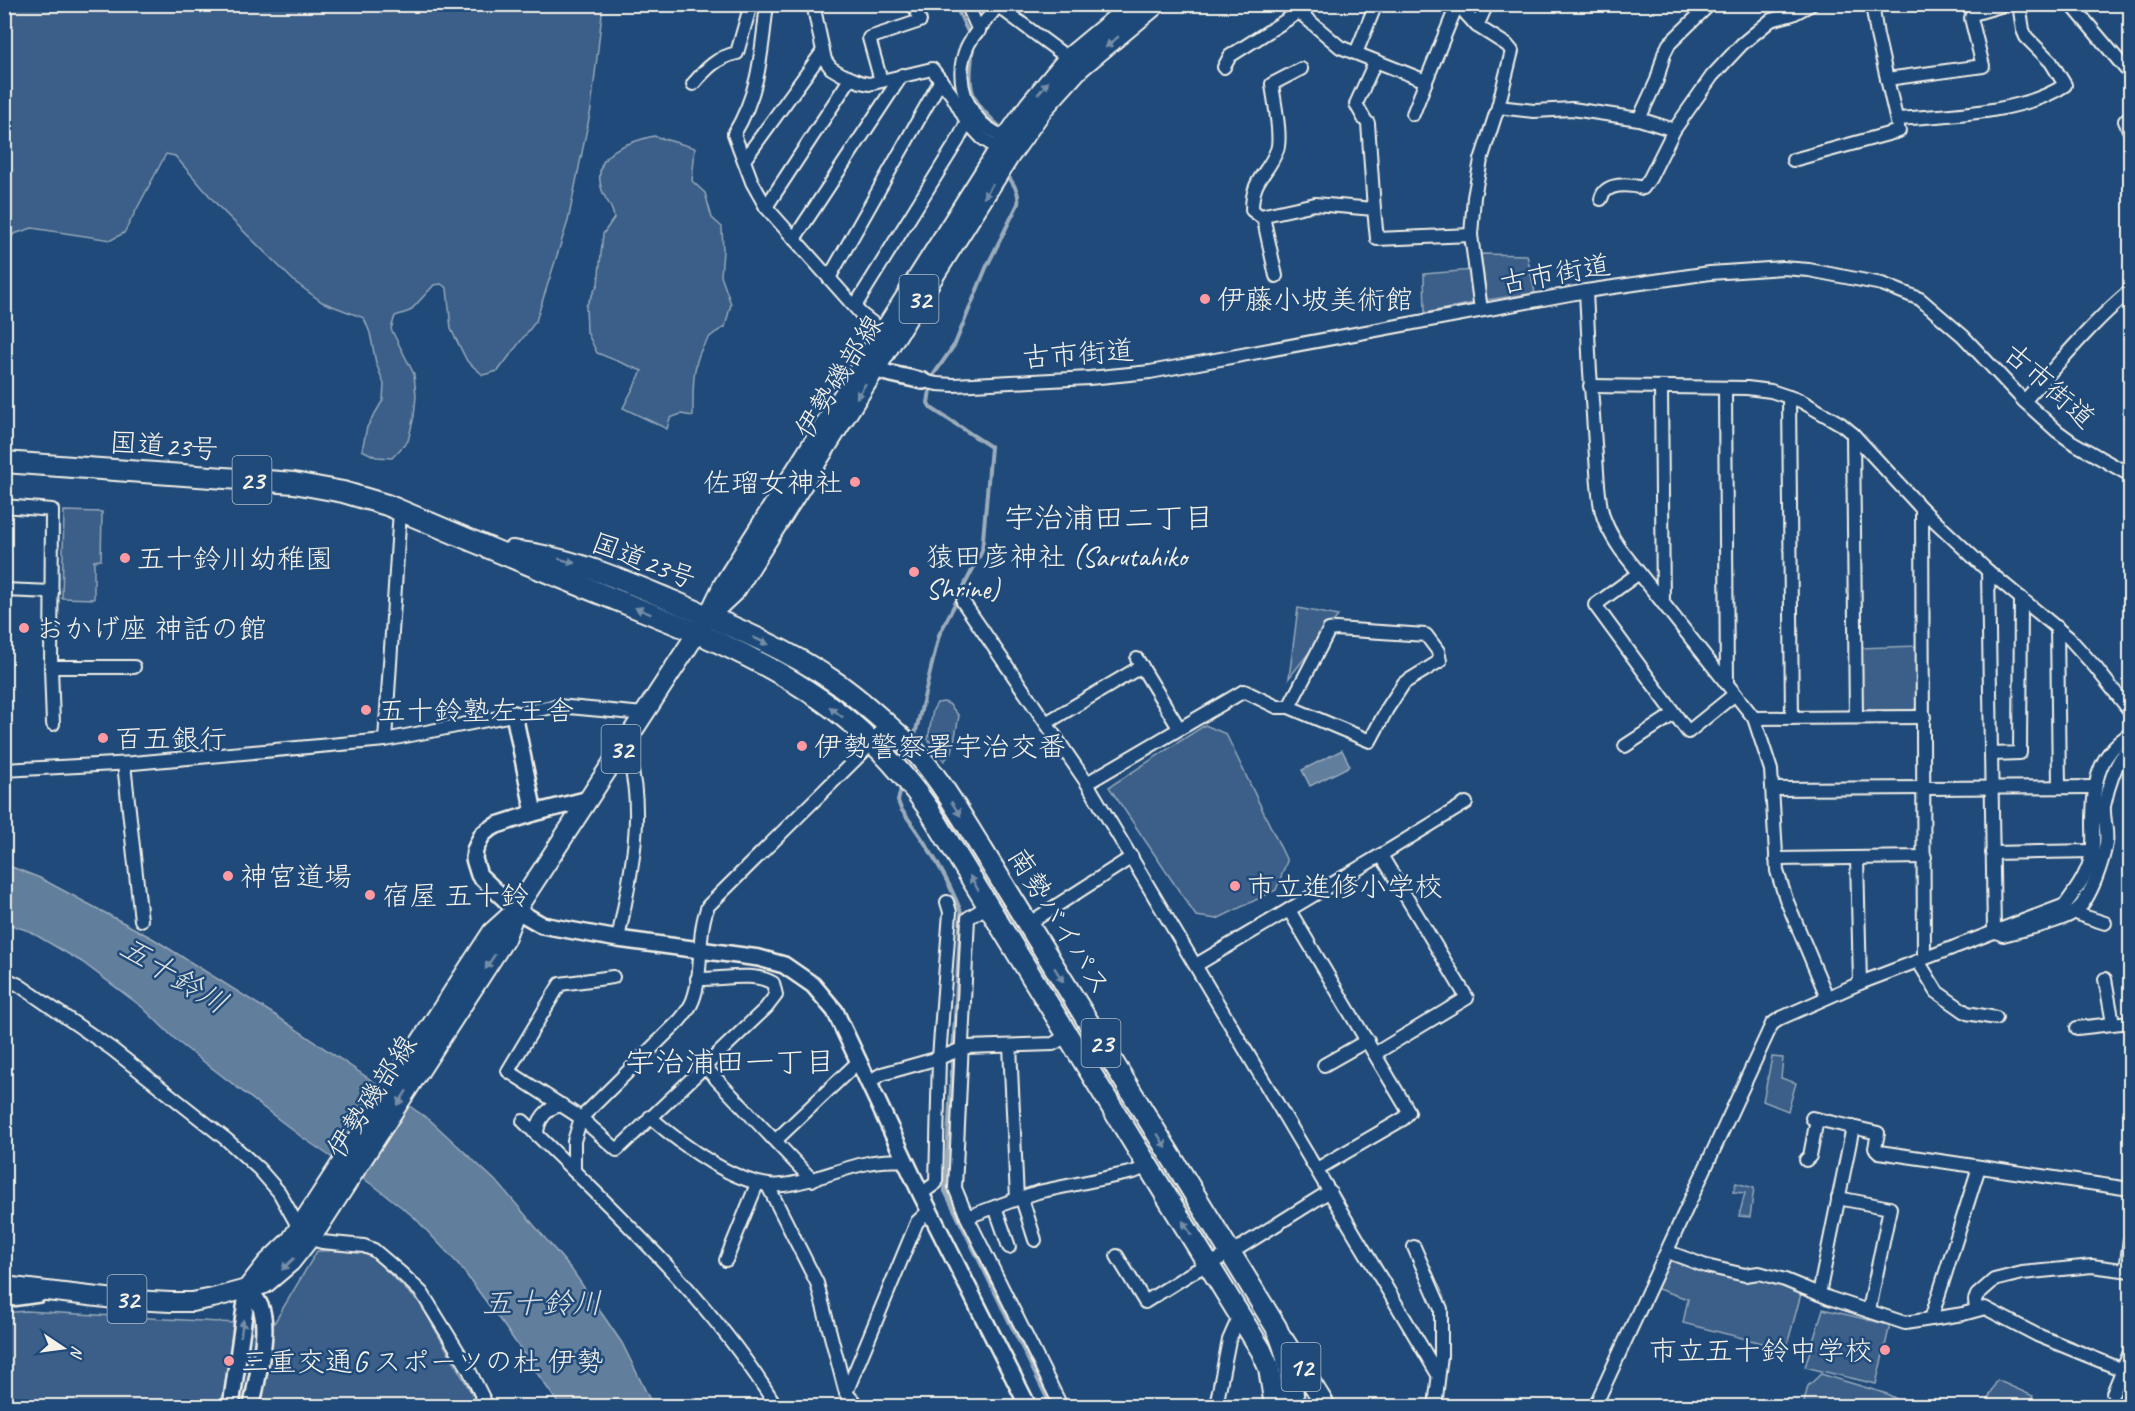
<svg xmlns="http://www.w3.org/2000/svg" width="2135" height="1411" font-family="Caveat,'Klee One',sans-serif">
	<style>
		.green { fill: #3a5f88; stroke: #97a8b8; stroke-width: 1.5 }
		.water { fill: #627e9d; stroke: #9cacbb; stroke-width: 1.5 }
		.lines { fill: none; stroke-linecap: round; stroke-linejoin: round }
		.stream { stroke: #9cacbb; stroke-width: 4 }
		.minor-casing { stroke: #f4f1e8; stroke-width: 16 }
		.tertiary-casing { stroke: #f4f1e8; stroke-width: 20 }
		.primary-casing { stroke: #f4f1e8; stroke-width: 22 }
		.trunk-casing { stroke: #f4f1e8; stroke-width: 24 }
		.minor { stroke: #1f4a7a; stroke-width: 12 }
		.tertiary { stroke: #1f4a7a; stroke-width: 15 }
		.primary { stroke: #1f4a7a; stroke-width: 18 }
		.trunk { stroke: #1f4a7a; stroke-width: 20 }
		.oneway { fill: #748da6 }
		.poi-dot { fill: #ff9aa2; stroke: #1f4a7a; stroke-width: 2 }
		.labels { text-anchor: middle; stroke-width: 5; stroke-linejoin: round; paint-order: stroke }
		.shield { fill: #1f4a7a; stroke: #b4bfc7; stroke-width: 1.5 }
		.shield-label { font-size: 27px; font-weight: bold; fill: #f4f1e8 }
		.street-label { font-size: 28px; fill: #f4f1e8; stroke: #1f4a7a }
		.poi-label { font-size: 28px; fill: #f4f1e8; stroke: #1f4a7a; text-anchor: start }
		.neighbourhood-label { font-size: 30px; fill: #f4f1e8; stroke: #1f4a7a }
		.water-label { font-size: 30px; font-style: italic; fill: #dee0dd; stroke: #1f4a7a }
	</style>
	<rect width="100%" height="100%" fill="#1f4a7a"/>
	<filter id="ink" filterUnits="userSpaceOnUse"><feTurbulence type="fractalNoise" baseFrequency=".0167" numOctaves="2"/><feDisplacementMap in="SourceGraphic" scale="12" xChannelSelector="R" yChannelSelector="G"/><feConvolveMatrix kernelMatrix="1 2 1 2 8 2 1 2 1" color-interpolation-filters="sRGB"/></filter>
	<g filter="url(#ink)">
		<g class="green">
			<polygon points="5,4 603,5 591,109 568,221 536,321 498,371 483,375 467,361 451,329 447,288 441,284 434,285 410,311 395,316 391,329 414,374 416,396 414,416 408,441 392,458 376,457 362,450 367,427 383,400 384,384 376,363 370,333 364,318 322,302 295,282 220,208 175,156 166,154 124,233 111,240 32,228 14,234 5,245"/>
			<path d="M654 136 695 148 692 181 705 193 712 218 722 227 723 251 721 276 731 304 725 327C720 330 713 333 709 338 691 358 693 390 693 416L681 414 670 418 667 429 623 408 642 371 597 353 587 332 586 306 598 284 603 234 614 218C613 207 607 202 603 193 588 153 625 143 654 136Z"/>
			<polygon points="1481,254 1527,255 1535,293 1487,300"/>
			<polygon points="1473,270 1477,299 1474,303 1425,313 1424,274"/>
			<polygon points="64,511 102,512 101,560 94,561 94,599 62,598"/>
			<polygon points="1298,608 1338,616 1289,678"/>
			<polygon points="1918,646 1919,705 1913,710 1864,710 1861,706 1859,648"/>
			<polygon points="944,702 949,704 959,716 952,752 944,761 928,739 933,710 937,703"/>
			<polygon points="1205,725 1226,734 1287,861 1276,890 1217,919 1196,916 1109,787"/>
			<path d="M898 751C910 758 919 773 928 785 982 855 1021 936 1069 1010V1013H1065L897 755Z"/>
			<polygon points="1088,1047 1092,1047 1209,1239 1207,1243 1087,1049"/>
			<polygon points="1772,1057 1783,1058 1781,1078 1796,1083 1788,1111 1763,1101"/>
			<polygon points="1736,1183 1754,1188 1750,1217 1739,1216 1745,1193 1733,1192"/>
			<polygon points="355,1250 371,1256 420,1303 479,1406 5,1406 5,1313 26,1311 273,1325 317,1251"/>
			<polygon points="1672,1258 1703,1269 1708,1273 1747,1281 1759,1277 1801,1294 1786,1349 1683,1323 1688,1299 1655,1288 1668,1259"/>
			<polygon points="1823,1309 1890,1325 1876,1384 1805,1367"/>
			<polygon points="1821,1374 1887,1394 1910,1406 1803,1406 1808,1386"/>
			<polygon points="1997,1380 2033,1396 2028,1406 1985,1406"/>
		</g>
		<g class="water">
			<polygon points="1342,750 1350,766 1310,786 1302,770"/>
			<polygon points="4,864 40,878 152,938 275,1015 430,1120 500,1185 572,1270 622,1343 653,1406 560,1406 505,1327 459,1265 414,1217 377,1188 303,1138 178,1042 142,1007 82,962 29,931 5,923"/>
		</g>
		<g class="lines">
			<g class="stream">
				<polyline points="955,4 967,30"/>
				<path d="M973 47C968 89 968 98 1000 127"/>
				<path d="M914 739 939 635 982 551 991 447 931 408 928 403 932 377 955 344 986 268 1018 204C1020 193 1014 185 1008 176"/>
				<path d="M902 784 898 801 901 809C925 841 947 875 961 912L945 1191 1051 1406"/>
			</g>
			<defs>
				<g id="minor">
					<path d="M767 4C761 53 760 91 734 134L752 182 766 207 861 314 883 331"/>
					<polyline points="813,4 825,60 831,68 841,74 860,82 869,84 932,69 952,95 967,122 982,138 998,149"/>
					<polyline points="967,4 979,31"/>
					<path d="M999 4C989 18 975 31 968 45 955 71 962 103 982 123 988 129 997 133 1005 139"/>
					<polyline points="1457,4 1477,26 1507,45 1512,51 1498,107 1481,160 1474,197 1471,235 1481,310"/>
					<polyline points="2071,4 2130,74"/>
					<polyline points="998,6 1068,58"/>
					<polyline points="1477,26 1487,4"/>
					<polyline points="1356,53 1376,4"/>
					<polyline points="1224,67 1230,56 1299,12 1340,47 1426,81 1457,5"/>
					<path d="M1301 69 1272 84C1274 101 1282 136 1277 150 1267 176 1252 177 1252 210L1260 216 1315 204 1374 209 1377 239 1471 235"/>
					<polyline points="1887,79 1983,66 1971,18 1973,14 2007,4"/>
					<polyline points="881,81 869,38 920,21 914,4"/>
					<path d="M693 84C706 69 717 57 737 53L751 4"/>
					<polyline points="1498,107 1534,111 1572,109 1639,119 1674,130 1712,76 1742,44 1771,20 1793,14 1812,4"/>
					<polyline points="1413,114 1426,81"/>
					<polyline points="2130,116 2125,121 2130,132"/>
					<polyline points="1639,119 1657,80 1664,54 1669,44 1710,4"/>
					<path d="M1897 119C1947 115 2022 114 2065 85L2051 62 2026 37 2023 30 2019 4"/>
					<polyline points="1365,120 1356,104 1375,62"/>
					<polyline points="1368,123 1374,209"/>
					<polyline points="744,160 823,51"/>
					<polyline points="1793,160 1899,131 1877,35 1872,4"/>
					<path d="M1601 199C1605 182 1629 184 1643 188L1650 178 1674 130"/>
					<polyline points="766,207 850,79"/>
					<polyline points="1263,216 1276,276"/>
					<polyline points="794,239 902,75"/>
					<polyline points="829,278 941,80"/>
					<path d="M1586 291C1588 342 1591 393 1595 444 1597 465 1597 487 1601 508 1604 524 1612 537 1621 550L1754 718 1771 770 1777 871 1786 899 1827 997"/>
					<polyline points="855,306 958,140 967,122"/>
					<polyline points="923,381 937,384 954,385 1089,378 1150,372 1586,291 1710,273 1783,268 1809,270 1882,284 1920,299 1963,336 2024,401 2057,431 2072,442 2130,475"/>
					<polyline points="1590,386 1747,388 1771,391 1801,401 1841,424 1853,434 1922,509 1988,571 2069,638 2096,668 2130,711"/>
					<polyline points="1661,387 1663,603"/>
					<polyline points="1725,388 1727,684"/>
					<polyline points="1789,397 1792,718"/>
					<path d="M2024 401C2059 364 2091 323 2130 291"/>
					<polyline points="1853,434 1856,717"/>
					<polyline points="4,506 52,510 51,667 53,724"/>
					<polyline points="1922,509 1924,958"/>
					<path d="M1988 571 1994 931 2003 935C2020 930 2066 921 2077 910 2091 898 2103 861 2106 843 2108 831 2103 818 2104 806 2107 791 2116 757 2130 749"/>
					<polyline points="1639,573 1595,605 1688,732 1735,694"/>
					<polyline points="4,590 52,592"/>
					<polyline points="963,602 1087,783 1437,1373"/>
					<polyline points="2057,627 2059,786"/>
					<polygon points="1336,629 1426,635 1438,651 1440,661 1404,683 1387,709 1370,741 1289,707 1329,630"/>
					<polyline points="1137,659 1179,728"/>
					<polyline points="51,667 134,667"/>
					<polyline points="1754,718 1924,717"/>
					<polyline points="1046,723 1142,666"/>
					<polyline points="385,740 400,510"/>
					<polyline points="1625,746 1674,714"/>
					<path d="M618 753 630 763C645 818 629 883 618 939"/>
					<polyline points="1992,754 2020,753 2021,598"/>
					<polyline points="124,764 141,920"/>
					<polyline points="4,770 133,763 385,740 558,706 644,714"/>
					<polyline points="1087,783 1244,691 1277,707 1289,707"/>
					<polyline points="1773,789 2094,787"/>
					<polyline points="1992,853 2093,851"/>
					<polyline points="1381,855 1466,803"/>
					<polyline points="1857,858 1860,983"/>
					<polyline points="1776,859 1925,857"/>
					<polyline points="988,906 968,918 955,1188 967,1217 1061,1406"/>
					<polyline points="1289,910 1409,1112 1403,1119 1317,1169"/>
					<polyline points="2077,910 2080,915 2105,923"/>
					<polyline points="1028,924 1132,857"/>
					<polyline points="1918,961 1937,992 1967,1013 1996,1018"/>
					<polyline points="1196,965 1381,855 1467,998 1376,1053"/>
					<path d="M613 977 560 984 508 1071 581 1118 617 1150 766 1008 776 995 773 983C753 971 719 980 697 979"/>
					<polyline points="4,978 19,985 112,1049 227,1140 259,1169 279,1192 299,1228"/>
					<polyline points="2105,979 2113,1023"/>
					<polyline points="2077,1028 2130,1022"/>
					<polyline points="1010,1046 1017,1199 1038,1192 1134,1172 1148,1166"/>
					<polyline points="1324,1065 1368,1040"/>
					<polyline points="704,1066 812,1180"/>
					<polyline points="868,1082 882,1074 939,1058 967,1047 1053,1044 1068,1035"/>
					<path d="M650 1117C681 1144 741 1190 783 1185 812 1182 839 1169 868 1163 880 1160 893 1161 905 1160"/>
					<polyline points="1812,1118 1878,1133 1875,1148 1879,1152 2130,1189"/>
					<path d="M523 1121C612 1209 711 1299 776 1406"/>
					<path d="M537 1135C537 1120 547 1107 562 1105"/>
					<polyline points="776,1140 859,1061"/>
					<polyline points="1806,1160 1810,1156 1817,1119"/>
					<path d="M574 1171V1141L581 1118 680 1020C685 1014 690 1008 693 1000 704 970 696 936 708 906L872 743 887 724"/>
					<polyline points="768,1186 817,1283 844,1386 846,1393 858,1406"/>
					<polyline points="921,1194 936,1183 939,1058 950,912 947,902"/>
					<polyline points="1838,1198 1890,1208 1869,1310"/>
					<polyline points="1022,1199 1035,1240"/>
					<polyline points="995,1207 1009,1247"/>
					<polyline points="967,1217 1017,1199"/>
					<polyline points="311,1239 322,1242 364,1246 374,1250 401,1273 422,1293 467,1366 487,1406"/>
					<polyline points="1414,1247 1441,1309 1441,1356 1435,1406"/>
					<polyline points="1668,1252 1706,1266 1745,1275 1759,1273 1785,1280 1829,1298 1905,1323 1963,1314 1985,1308 2037,1335 2123,1370"/>
					<polyline points="1117,1256 1145,1302 1193,1272 1231,1253 1330,1191"/>
					<polyline points="726,1260 757,1184"/>
					<polyline points="2126,1270 2130,1239"/>
					<polyline points="1819,1294 1853,1127"/>
					<polyline points="1976,1309 1975,1300 1977,1295 1994,1280 2022,1273 2092,1266 2130,1271"/>
					<polyline points="1931,1319 1979,1167"/>
					<polyline points="846,1393 917,1222 930,1210"/>
					<polyline points="2113,1393 2130,1352"/>
					<polyline points="1216,1406 1229,1340 1240,1315"/>
					<path d="M1595 1406 1772 1024 1781 1018 1860 983 2065 905C2077 889 2089 872 2092 852 2094 843 2093 833 2093 824 2093 787 2096 755 2130 734"/>
				</g>
				<g id="tertiary">
					<polyline points="866,364 887,373 923,381"/>
					<polyline points="514,714 534,813"/>
					<polyline points="589,799 534,813 497,825 488,830 482,835 475,850 474,859 479,875 516,910 542,925 618,939 759,958 784,965 813,985 835,1011 921,1194 1028,1406"/>
					<path d="M248 1287C253 1294 258 1300 261 1308 270 1335 256 1379 252 1406"/>
					<polyline points="4,1299 39,1294"/>
					<polyline points="231,1406 248,1287"/>
				</g>
				<g id="primary">
					<polyline points="718,607 736,590 1010,156 1044,108 1080,68 1157,4"/>
					<polyline points="4,1286 115,1299 170,1302 192,1302 213,1298 265,1284 291,1262 318,1228 505,939 516,910 708,616 723,585 1005,139 1029,105 1068,58 1133,4"/>
					<polyline points="248,1287 267,1263 291,1240 492,932 513,913"/>
					<polyline points="1285,1341 1326,1406"/>
				</g>
				<g id="trunk">
					<path d="M4 462 294 483 343 492 387 505C454 533 521 562 589 589 663 619 741 647 808 691 855 721 896 763 928 808L1261 1350 1269 1368 1275 1406"/>
					<path d="M512 551C569 557 615 577 668 599 724 623 784 647 835 682 859 698 880 718 901 737 935 769 959 813 983 851L1276 1327C1288 1353 1292 1378 1294 1406"/>
				</g>
			</defs>
			<use href="#minor" class="minor-casing"/>
			<use href="#tertiary" class="tertiary-casing"/>
			<use href="#primary" class="primary-casing"/>
			<use href="#trunk" class="trunk-casing"/>
			<use href="#minor" class="minor"/>
			<use href="#tertiary" class="tertiary"/>
			<use href="#primary" class="primary"/>
			<use href="#trunk" class="trunk"/>
		</g>
		<defs><path id="oneway-solid" d="M-6-.8H1V-3.2L6.5 0L1 3.2V.8H-6Z" transform="scale(1.5)"/></defs>
		<g class="oneway">
			<use href="#oneway-solid" transform="translate(1112 42) rotate(140)"/>
			<use href="#oneway-solid" transform="translate(1043 88) rotate(-51)"/>
			<use href="#oneway-solid" transform="translate(988 191) rotate(122)"/>
			<use href="#oneway-solid" transform="translate(861 391) rotate(122)"/>
			<use href="#oneway-solid" transform="translate(567 561) rotate(16)"/>
			<use href="#oneway-solid" transform="translate(643 611) rotate(-158)"/>
			<use href="#oneway-solid" transform="translate(761 641) rotate(25)"/>
			<use href="#oneway-solid" transform="translate(836 712) rotate(-142)"/>
			<use href="#oneway-solid" transform="translate(956 809) rotate(57)"/>
			<use href="#oneway-solid" transform="translate(974 883) rotate(-121)"/>
			<use href="#oneway-solid" transform="translate(490 962) rotate(123)"/>
			<use href="#oneway-solid" transform="translate(1059 975) rotate(58)"/>
			<use href="#oneway-solid" transform="translate(402 1098) rotate(123)"/>
			<use href="#oneway-solid" transform="translate(1162 1141) rotate(58)"/>
			<use href="#oneway-solid" transform="translate(1187 1228) rotate(-122)"/>
			<use href="#oneway-solid" transform="translate(288 1264) rotate(136)"/>
			<use href="#oneway-solid" transform="translate(242 1328) rotate(-81)"/>
		</g>
	</g>
	<g class="poi-dot">
		<circle cx="1205" cy="299" r="6"/>
		<circle cx="855" cy="482" r="6"/>
		<circle cx="125" cy="558" r="6"/>
		<circle cx="914" cy="572" r="6"/>
		<circle cx="24" cy="628" r="6"/>
		<circle cx="366" cy="710" r="6"/>
		<circle cx="103" cy="738" r="6"/>
		<circle cx="802" cy="746" r="6"/>
		<circle cx="228" cy="876" r="6"/>
		<circle cx="1235" cy="886" r="6"/>
		<circle cx="370" cy="895" r="6"/>
		<circle cx="1885" cy="1350" r="6"/>
		<circle cx="229" cy="1361" r="6"/>
	</g>
	<g class="labels">
		<g class="shield">
			<rect x="899.5" y="275" width="39" height="48" rx="4.5"/>
			<rect x="232.5" y="456" width="39" height="48" rx="4.5"/>
			<rect x="601.5" y="725" width="39" height="48" rx="4.5"/>
			<rect x="1081.5" y="1019" width="39" height="48" rx="4.5"/>
			<rect x="107.5" y="1275" width="39" height="48" rx="4.5"/>
			<rect x="1281.5" y="1343" width="39" height="48" rx="4.5"/>
		</g>
		<g class="shield-label">
			<text x="919" y="308">32</text>
			<text x="252" y="489">23</text>
			<text x="621" y="758">32</text>
			<text x="1101" y="1052">23</text>
			<text x="127" y="1308">32</text>
			<text x="1301" y="1376">12</text>
		</g>
		<g class="street-label">
			<text transform="translate(1555 273) rotate(-10)" y="10">古市街道</text>
			<text transform="translate(1078 353) rotate(-4)" y="10">古市街道</text>
			<text transform="translate(838 376) rotate(-58)" y="10">伊勢磯部線</text>
			<text transform="translate(2050 385) rotate(42)" y="10">古市街道</text>
			<text transform="translate(164 445) rotate(4)" y="10">国道23号</text>
			<text transform="translate(644 560) rotate(21)" y="10">国道23号</text>
			<text transform="translate(1060 921) rotate(58)" y="10">南勢バイパス</text>
			<text transform="translate(371 1096) rotate(-57)" y="10">伊勢磯部線</text>
		</g>
		<g class="poi-label">
			<text x="1217" y="309">伊藤小坡美術館</text>
			<text x="843" y="492" text-anchor="end">佐瑠女神社</text>
			<text x="926" y="566">猿田彦神社 (Sarutahiko<tspan x="926" dy="32">Shrine)</tspan></text>
			<text x="137" y="568">五十鈴川幼稚園</text>
			<text x="36" y="638">おかげ座 神話の館</text>
			<text x="378" y="720">五十鈴塾左王舎</text>
			<text x="115" y="748">百五銀行</text>
			<text x="814" y="756">伊勢警察署宇治交番</text>
			<text x="240" y="886">神宮道場</text>
			<text x="1247" y="896">市立進修小学校</text>
			<text x="382" y="905">宿屋 五十鈴</text>
			<text x="1873" y="1360" text-anchor="end">市立五十鈴中学校</text>
			<text x="241" y="1371">三重交通G スポーツの杜 伊勢</text>
		</g>
		<g class="neighbourhood-label">
			<text x="1109" y="528">宇治浦田二丁目</text>
			<text x="730" y="1072">宇治浦田一丁目</text>
		</g>
		<g class="water-label">
			<text transform="translate(174 975) rotate(31)" y="10">五十鈴川</text>
			<text x="542" y="1313">五十鈴川</text>
		</g>
	</g>
	<rect width="2135" height="1411" fill="none" stroke="#1f4a7a" stroke-width="24"/>
	<rect x="12" y="12" width="2111" height="1387" fill="none" stroke="#f4f1e8" stroke-width="2" filter="url(#ink)"/>
	<g transform="translate(63 1348) rotate(103)" stroke="#1f4a7a" stroke-width="4.5" paint-order="stroke">
	<path d="M0-4.5L10 22L0 15L-10 22Z" fill="#f4f1e8"/>
	<text y="-9" font-size="16" font-weight="bold" text-anchor="middle" fill="#f4f1e8">N</text>
	</g>
</svg>
